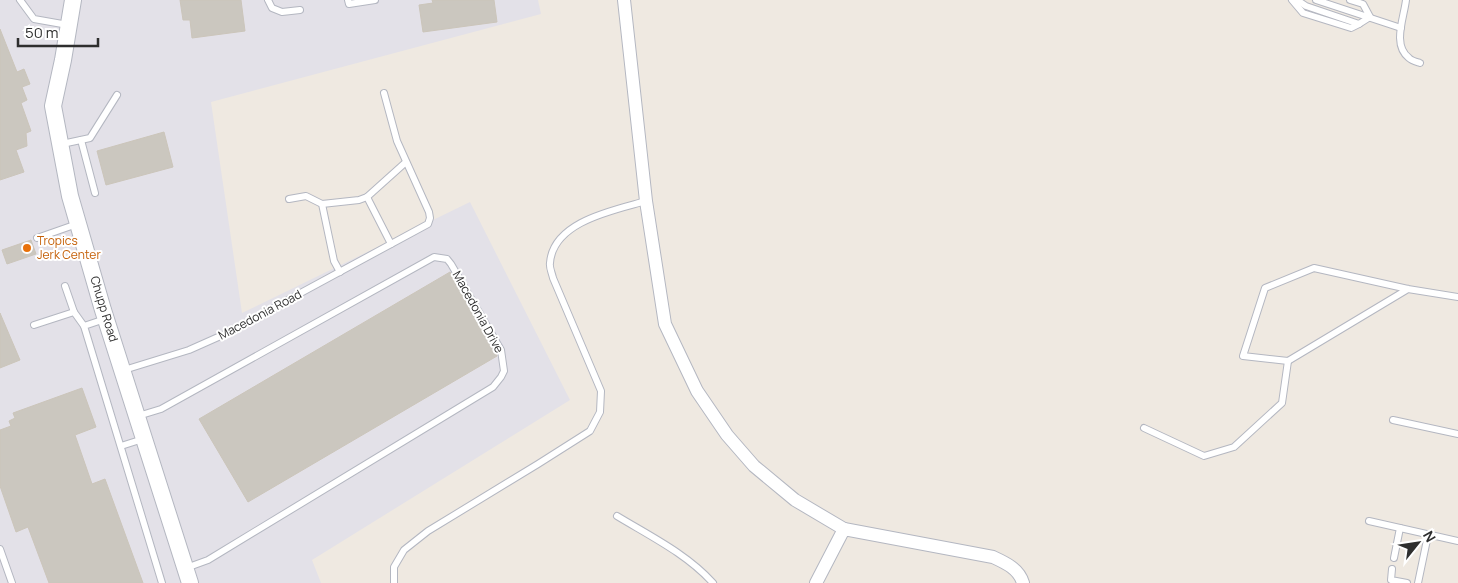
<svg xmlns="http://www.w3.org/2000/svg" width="1458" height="583" font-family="Manrope,sans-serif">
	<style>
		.industrial { fill: #e3e1e8 }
		.building { fill: #cbc7bf; stroke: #cbc5ba }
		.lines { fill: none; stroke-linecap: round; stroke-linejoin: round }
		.service-casing { stroke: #b4b7c1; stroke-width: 8 }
		.minor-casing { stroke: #b4b7c1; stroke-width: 14 }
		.tertiary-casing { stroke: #b4b7c1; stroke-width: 18 }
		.service { stroke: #fff; stroke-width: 6 }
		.minor { stroke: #fff; stroke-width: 12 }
		.tertiary { stroke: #fff; stroke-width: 16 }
		.food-dot { fill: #e8710a; stroke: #fff; stroke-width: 2 }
		.labels { text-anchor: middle; stroke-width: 4; stroke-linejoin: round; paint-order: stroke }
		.food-label { font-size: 12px; fill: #c56008; stroke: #fff; text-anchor: start }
		.street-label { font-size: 12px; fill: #2e2e2e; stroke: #fff }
	</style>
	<rect width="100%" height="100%" fill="#efe9e1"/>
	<polygon class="industrial" points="0,0 538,0 541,14 211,102 242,313 470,202 570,400 312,560 321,583 0,583"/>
	<g class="building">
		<polygon points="180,0 241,0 245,31 192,38 190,20 183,20"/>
		<polygon points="432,0 494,0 497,22 423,32 419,5 433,3"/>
		<polygon points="0,29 17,72 24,69 30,84 22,87 27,100 21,103 31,131 26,133 27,146 16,150 24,172 0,180"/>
		<polygon points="164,132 173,167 106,185 97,151"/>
		<polygon points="31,240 36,254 7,264 2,250"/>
		<polygon points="450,272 496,352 497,356 248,502 199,419"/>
		<polygon points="0,313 20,360 0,368"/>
		<polygon points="82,388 96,427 75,435 92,484 105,479 143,583 49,583 28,527 16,532 0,486 0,430 11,426 9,421 15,418 13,413"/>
	</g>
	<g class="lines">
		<defs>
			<g id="service">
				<polyline points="20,0 34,19 68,25"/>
				<polyline points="268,0 272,8 282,12 300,10"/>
				<polyline points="348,0 349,4 375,0"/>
				<polyline points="1292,0 1303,13 1351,28 1359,24"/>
				<polyline points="1297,0 1306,6 1359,24 1370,17 1363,4 1350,0"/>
				<polyline points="1316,0 1401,28"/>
				<path d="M1406 0C1404 18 1392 45 1409 58 1412 61 1417 62 1420 63"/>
				<polyline points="81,140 95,193"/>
				<polyline points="62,144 90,138 117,95"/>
				<polyline points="367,197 391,244"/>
				<polyline points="289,199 306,196 322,204 334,261 340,272"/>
				<polyline points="322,204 359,200 367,197 406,162"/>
				<polyline points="37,238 77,224"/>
				<polyline points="65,286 74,312"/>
				<polyline points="1408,289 1288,361 1243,356 1265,288 1314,268 1408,289 1458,297"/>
				<polyline points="105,319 84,326 162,583"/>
				<polyline points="34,325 74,312 84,326"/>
				<polyline points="124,370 189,350 225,334 428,224 430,218 429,212 397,141 384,93"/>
				<polyline points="138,416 161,409 434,257 447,259 451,264 501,350 504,371 501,377 493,387 208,560 186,568"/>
				<polyline points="1393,420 1458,434"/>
				<polyline points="1144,428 1204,456 1234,447 1282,403 1288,361"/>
				<polyline points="121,446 143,439"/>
				<path d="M617 516C650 536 687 554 713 583"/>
				<polyline points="1369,521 1458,541"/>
				<polyline points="0,549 12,583"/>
				<polyline points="1394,558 1400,528"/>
				<polyline points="1392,569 1391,580 1407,583"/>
				<path d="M394 583V567L404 550 428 531 538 464 590 431 600 412 601 391 553 278C552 273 549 267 550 263 553 221 615 210 646 201"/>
				<polyline points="1418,583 1428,535"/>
			</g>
			<g id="minor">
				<polyline points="624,0 646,201 665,324 697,391 727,435 754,466 795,500 844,529"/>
				<path d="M816 583 844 529 993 557C1006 563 1019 569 1023 583"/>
			</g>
			<polyline id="tertiary" points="73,0 63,60 53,106 70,196 103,310 190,583"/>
		</defs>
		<use href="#service" class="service-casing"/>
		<use href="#minor" class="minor-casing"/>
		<use href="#tertiary" class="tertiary-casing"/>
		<use href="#service" class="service"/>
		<use href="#minor" class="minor"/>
		<use href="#tertiary" class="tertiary"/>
	</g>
	<circle class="food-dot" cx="27" cy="248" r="5"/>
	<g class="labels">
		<g class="food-label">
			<text x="37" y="245">Tropics<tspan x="37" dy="14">Jerk Center</tspan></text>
		</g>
		<g class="street-label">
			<text transform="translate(104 309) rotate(73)" y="4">Chupp Road</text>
			<text transform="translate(478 312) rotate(61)" y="4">Macedonia Drive</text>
			<text transform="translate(260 315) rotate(-28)" y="4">Macedonia Road</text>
		</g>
	</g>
	<g transform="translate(1418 543) rotate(60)" stroke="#ffffff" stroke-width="4" paint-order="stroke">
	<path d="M0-4L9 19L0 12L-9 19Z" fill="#2e2e2e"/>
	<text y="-8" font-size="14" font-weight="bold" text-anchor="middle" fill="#2e2e2e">N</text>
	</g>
	<path d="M18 38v8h80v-8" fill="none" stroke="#2e2e2e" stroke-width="2.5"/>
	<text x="25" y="38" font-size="15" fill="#2e2e2e" stroke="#ffffff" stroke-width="4" paint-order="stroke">50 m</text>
</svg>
